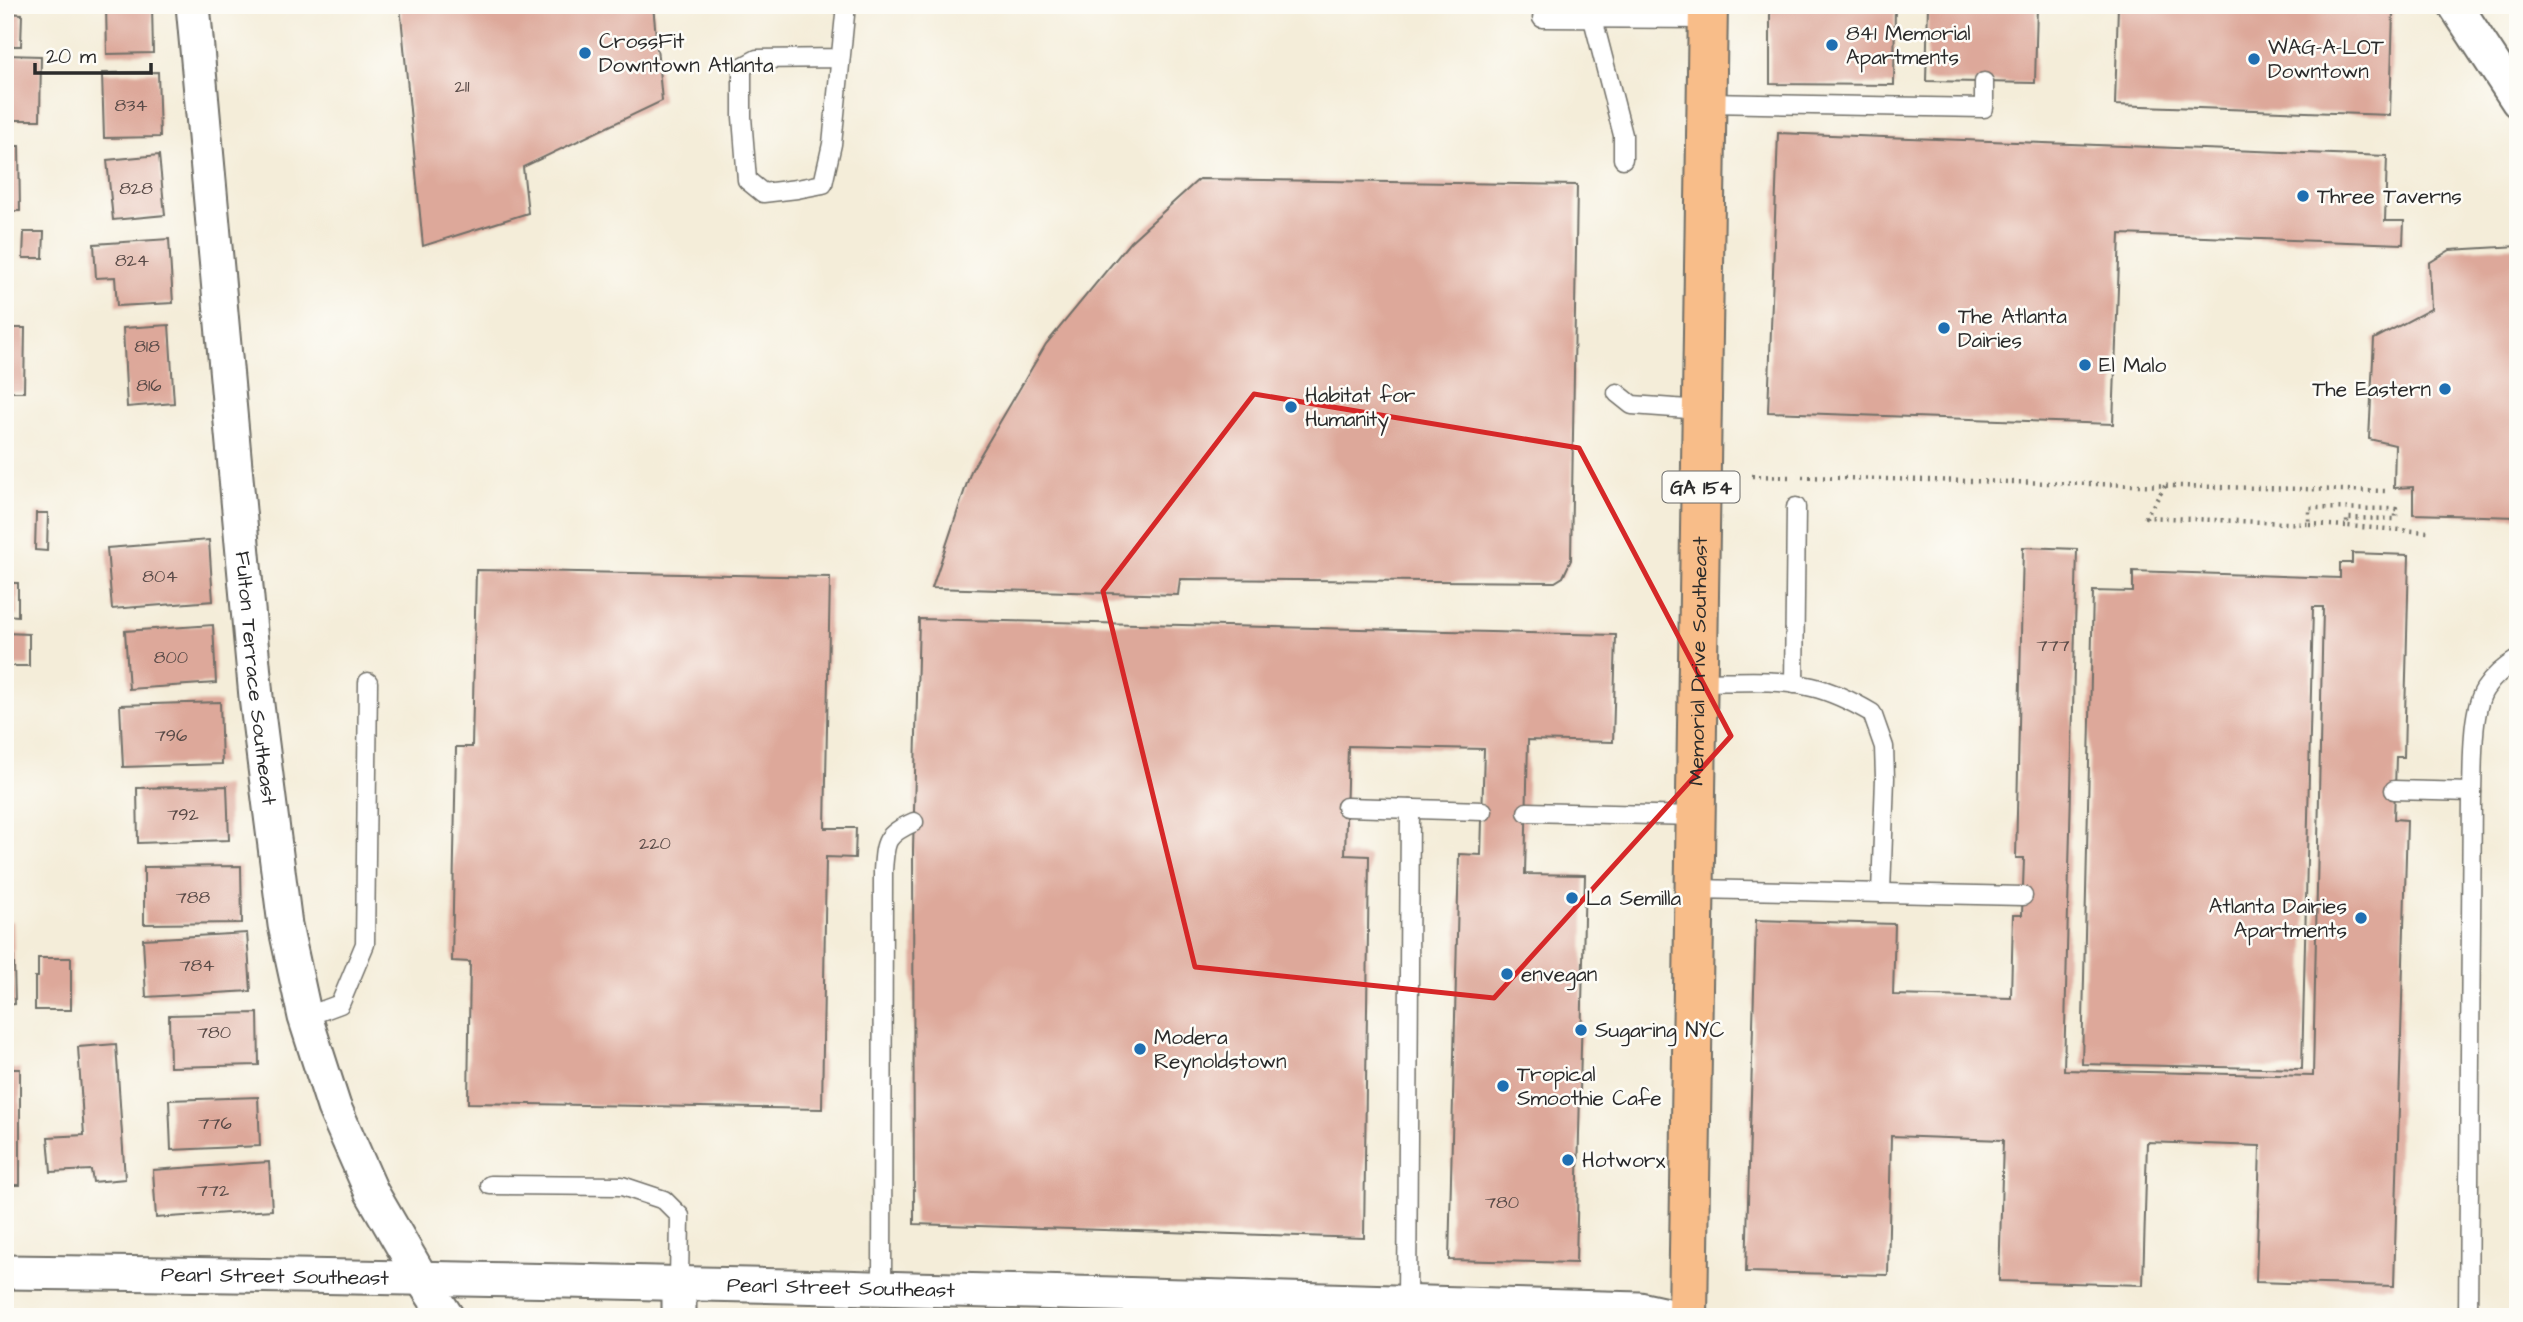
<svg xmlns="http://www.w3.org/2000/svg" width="2523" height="1322" font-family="'Architects Daughter',sans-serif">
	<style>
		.building { fill: #dda89a }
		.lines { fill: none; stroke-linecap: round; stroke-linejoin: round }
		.service-casing { stroke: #716f68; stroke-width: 21 }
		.minor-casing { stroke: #716f68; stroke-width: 37 }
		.primary-casing { stroke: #716f68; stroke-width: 42 }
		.path { stroke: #716f68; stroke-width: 4.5; stroke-dasharray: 2 5; stroke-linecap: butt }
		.service { stroke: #fff; stroke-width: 18 }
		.minor { stroke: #fff; stroke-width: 33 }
		.primary { stroke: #f8bd89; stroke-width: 38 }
		.marked { fill: none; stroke: #d62828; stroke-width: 5; stroke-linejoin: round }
		.poi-dot { fill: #1f6fb2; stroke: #fdfcf7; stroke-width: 2.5 }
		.labels { text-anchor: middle; stroke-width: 5; stroke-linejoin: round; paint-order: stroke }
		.number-label { font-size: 18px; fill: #584a47 }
		.shield { fill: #fdfcf7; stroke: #6a6a68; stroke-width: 2 }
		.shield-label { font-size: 19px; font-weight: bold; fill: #2b2b2b }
		.poi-label { font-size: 21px; fill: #2b2b2b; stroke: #fdfcf7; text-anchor: start }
		.street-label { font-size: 21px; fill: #2b2b2b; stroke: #fdfcf7 }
	</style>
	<rect width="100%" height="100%" fill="#fdfcf7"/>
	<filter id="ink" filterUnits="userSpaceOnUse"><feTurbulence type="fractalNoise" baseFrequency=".0143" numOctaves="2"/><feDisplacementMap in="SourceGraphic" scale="14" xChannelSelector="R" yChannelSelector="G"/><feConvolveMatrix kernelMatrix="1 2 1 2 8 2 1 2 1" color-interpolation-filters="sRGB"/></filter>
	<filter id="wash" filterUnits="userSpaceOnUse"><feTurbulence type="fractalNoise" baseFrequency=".00686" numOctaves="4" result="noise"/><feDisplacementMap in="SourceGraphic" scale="28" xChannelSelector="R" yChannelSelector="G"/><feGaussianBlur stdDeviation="1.57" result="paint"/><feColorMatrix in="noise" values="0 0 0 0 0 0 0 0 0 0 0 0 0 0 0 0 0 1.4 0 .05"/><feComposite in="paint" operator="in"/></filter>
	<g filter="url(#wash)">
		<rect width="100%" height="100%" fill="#f4edd9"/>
		<g id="blocks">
			<g class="building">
				<polygon points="106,5 152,5 153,53 107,54"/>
				<polygon points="400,5 653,5 662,101 523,167 528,213 423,246"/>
				<polygon points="1770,5 1895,5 1894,85 1770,84"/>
				<polygon points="1928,5 2037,5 2035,83 1926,81"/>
				<polygon points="2118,5 2400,5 2405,12 2393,11 2390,115 2115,105"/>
				<polygon points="5,13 22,14 21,46 5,46"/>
				<polygon points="5,55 41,56 40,120 5,120"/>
				<polygon points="158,72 160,137 104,138 102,73"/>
				<polygon points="1778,133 2387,156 2385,221 2404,221 2403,244 2120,234 2113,424 1768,412"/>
				<polygon points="5,146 19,146 20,211 5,211"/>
				<polygon points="159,155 165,215 113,220 107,160"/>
				<polygon points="1199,179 1577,185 1571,560 1563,577 1555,582 1180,579 1178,595 932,588 971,471 1046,344 1130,242"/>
				<polygon points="24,232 44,232 43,258 23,258"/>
				<polygon points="169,239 173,303 117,306 115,277 96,278 94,244"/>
				<polygon points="2518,246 2518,517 2413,514 2413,487 2394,488 2395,445 2369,439 2374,339 2431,309 2429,263 2450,250"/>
				<polygon points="169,325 174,403 127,407 123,328"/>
				<polygon points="5,328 25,328 24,392 5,392"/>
				<polygon points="36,513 48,513 47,551 35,550"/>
				<polygon points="209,540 213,601 112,609 107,548"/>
				<polygon points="2023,547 2077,549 2064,1070 2313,1076 2323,607 2313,607 2302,1069 2082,1064 2093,591 2133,592 2133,571 2340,578 2340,563 2352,563 2352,553 2409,555 2404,757 2396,757 2394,819 2407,820 2394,1286 2256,1282 2260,1146 2147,1142 2143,1285 1999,1281 2003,1140 1891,1136 1888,1275 1746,1272 1756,920 1895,924 1893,995 2011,998 2013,915 2022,915 2024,858 2016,858"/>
				<polygon points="476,570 830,577 825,828 856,828 855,858 826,857 822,1109 468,1103 470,962 452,961 456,747 472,747"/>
				<polygon points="5,583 18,583 18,616 5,615"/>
				<polygon points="919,619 1616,635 1613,742 1528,740 1525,874 1585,875 1576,1263 1449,1260 1459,854 1481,855 1484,749 1348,746 1345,855 1369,856 1364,1238 914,1224 913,850"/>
				<polygon points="213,625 216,683 129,689 125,631"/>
				<polygon points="5,633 29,634 29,666 5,666"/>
				<polygon points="220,702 222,764 123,767 120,705"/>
				<polygon points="227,786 229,840 138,843 137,788"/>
				<polygon points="241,866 242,923 144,924 144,867"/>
				<polygon points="13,921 15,1004 5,1005 5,922"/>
				<polygon points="247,933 251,991 146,997 143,939"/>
				<polygon points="38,958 71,958 71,1010 35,1010 35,977 38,977"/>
				<polygon points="258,1013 259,1065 170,1067 169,1015"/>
				<polygon points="116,1044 125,1179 93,1182 91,1170 51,1172 48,1137 84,1135 78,1047"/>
				<rect x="5" y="1069" width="15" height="116"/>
				<polygon points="258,1097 260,1146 171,1150 169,1100"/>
				<polygon points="269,1162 272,1210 156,1218 153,1170"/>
			</g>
		</g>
	</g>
	<g filter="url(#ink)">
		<use href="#blocks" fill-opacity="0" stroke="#716f68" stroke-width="2"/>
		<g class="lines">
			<defs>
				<g id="service">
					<polyline points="1593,5 1593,19 1623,135 1623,159"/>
					<polyline points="1542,18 1708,19"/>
					<polyline points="839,58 757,59 742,67 742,117 747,180 763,193 797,189 823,184 832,144 846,5"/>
					<polyline points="1706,103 1984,108 1984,82"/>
					<polyline points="1617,393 1632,405 1702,410"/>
					<path d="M1698 682C1735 682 1776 678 1812 687 1834 692 1853 702 1872 713L1884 747 1885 778 1881 893"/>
					<polyline points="1794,684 1796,507"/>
					<polyline points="2394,790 2472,792"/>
					<polyline points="1346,807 1483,811"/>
					<polyline points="1527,812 1696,816"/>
					<polyline points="1695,889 2023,896"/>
					<polyline points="305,1017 340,1004 365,944 368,682"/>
					<polyline points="490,1185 622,1186 664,1200 680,1216 679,1282"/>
					<path d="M882 1287 883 871C885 841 885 835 914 822"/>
					<polyline points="1407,1302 1410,809"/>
					<path d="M2468 1317 2472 792C2473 766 2471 710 2485 689 2493 677 2506 666 2518 659"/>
				</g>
				<g id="minor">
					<path id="s1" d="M193 5 256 697 285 925 305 1017 334 1107 372 1193 420 1276 447 1317"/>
					<polyline points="2455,5 2518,101"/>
					<path id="s2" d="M5 1272C550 1278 1095 1293 1640 1309L1676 1317"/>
					<polyline points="679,1317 679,1282"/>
				</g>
				<g id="primary">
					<path id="s3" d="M1688 1317 1708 5"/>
				</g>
			</defs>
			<use href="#service" class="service-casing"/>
			<use href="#minor" class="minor-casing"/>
			<use href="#primary" class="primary-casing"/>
			<g class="path">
				<polyline points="1752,476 1790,477"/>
				<polyline points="1802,477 2385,491"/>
				<polyline points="2165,486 2146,517 2309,524 2309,508 2396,509 2396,519 2347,518 2347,526 2428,532"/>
				<polyline points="2309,524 2347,526"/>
			</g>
			<use href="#service" class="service"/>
			<use href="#minor" class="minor"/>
			<use href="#primary" class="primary"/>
		</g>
	</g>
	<path class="marked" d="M1254 394 1579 448 1731 736 1494 998 1195 967 1103 591Z"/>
	<g class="poi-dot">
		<circle cx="1832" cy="45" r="7"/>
		<circle cx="585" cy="53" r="7"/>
		<circle cx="2254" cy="59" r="7"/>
		<circle cx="2303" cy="196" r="7"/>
		<circle cx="1944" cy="328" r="7"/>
		<circle cx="2085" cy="365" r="7"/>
		<circle cx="2445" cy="389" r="7"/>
		<circle cx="1291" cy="407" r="7"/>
		<circle cx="1572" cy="898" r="7"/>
		<circle cx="2361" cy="918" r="7"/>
		<circle cx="1507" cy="974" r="7"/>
		<circle cx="1581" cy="1030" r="7"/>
		<circle cx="1140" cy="1049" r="7"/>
		<circle cx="1503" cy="1086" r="7"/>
		<circle cx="1568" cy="1160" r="7"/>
	</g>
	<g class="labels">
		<g class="number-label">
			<text x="462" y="92">211</text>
			<text x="131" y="111">834</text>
			<text x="136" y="194">828</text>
			<text x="132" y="266">824</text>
			<text x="147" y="352">818</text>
			<text x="149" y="391">816</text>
			<text x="160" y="582">804</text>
			<text x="2053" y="651">777</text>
			<text x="171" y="663">800</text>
			<text x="171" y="741">796</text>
			<text x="183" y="820">792</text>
			<text x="655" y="849">220</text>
			<text x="193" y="903">788</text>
			<text x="197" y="971">784</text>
			<text x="214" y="1038">780</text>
			<text x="215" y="1129">776</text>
			<text x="213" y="1196">772</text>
			<text x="1502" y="1208">780</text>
		</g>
		<rect class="shield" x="1662.5" y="471.5" width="77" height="31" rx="5"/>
		<g class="shield-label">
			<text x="1701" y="494">GA 154</text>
		</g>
		<g class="poi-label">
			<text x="1846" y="40">841 Memorial<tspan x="1846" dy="24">Apartments</tspan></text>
			<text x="599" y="48">CrossFit<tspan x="599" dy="24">Downtown Atlanta</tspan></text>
			<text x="2268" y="54">WAG-A-LOT<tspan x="2268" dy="24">Downtown</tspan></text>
			<text x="2317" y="203">Three Taverns</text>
			<text x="1958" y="323">The Atlanta<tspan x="1958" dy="24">Dairies</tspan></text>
			<text x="2099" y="372">El Malo</text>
			<text x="2431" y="396" text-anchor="end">The Eastern</text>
			<text x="1305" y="402">Habitat for<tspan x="1305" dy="24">Humanity</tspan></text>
			<text x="1586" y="905">La Semilla</text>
			<text x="2347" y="913" text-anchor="end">Atlanta Dairies<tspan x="2347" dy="24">Apartments</tspan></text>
			<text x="1521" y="981">envegan</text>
			<text x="1595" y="1037">Sugaring NYC</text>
			<text x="1154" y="1044">Modera<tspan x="1154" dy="24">Reynoldstown</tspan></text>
			<text x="1517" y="1081">Tropical<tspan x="1517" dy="24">Smoothie Cafe</tspan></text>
			<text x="1582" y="1167">Hotworx</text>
		</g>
		<g class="street-label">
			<text dy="7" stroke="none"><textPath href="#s3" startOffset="656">Memorial Drive Southeast</textPath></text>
			<text dy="7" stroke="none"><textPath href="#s1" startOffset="676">Fulton Terrace Southeast</textPath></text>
			<text dy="7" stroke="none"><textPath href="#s2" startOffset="270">Pearl Street Southeast</textPath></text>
			<text dy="7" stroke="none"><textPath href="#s2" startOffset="836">Pearl Street Southeast</textPath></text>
		</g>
	</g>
	<rect width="2523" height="1322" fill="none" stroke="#fdfcf7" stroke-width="28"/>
	<path d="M35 63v10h116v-10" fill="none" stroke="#2b2b2b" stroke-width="3.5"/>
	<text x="46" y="63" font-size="21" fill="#2b2b2b" stroke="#fdfcf7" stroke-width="5" paint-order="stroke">20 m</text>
</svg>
